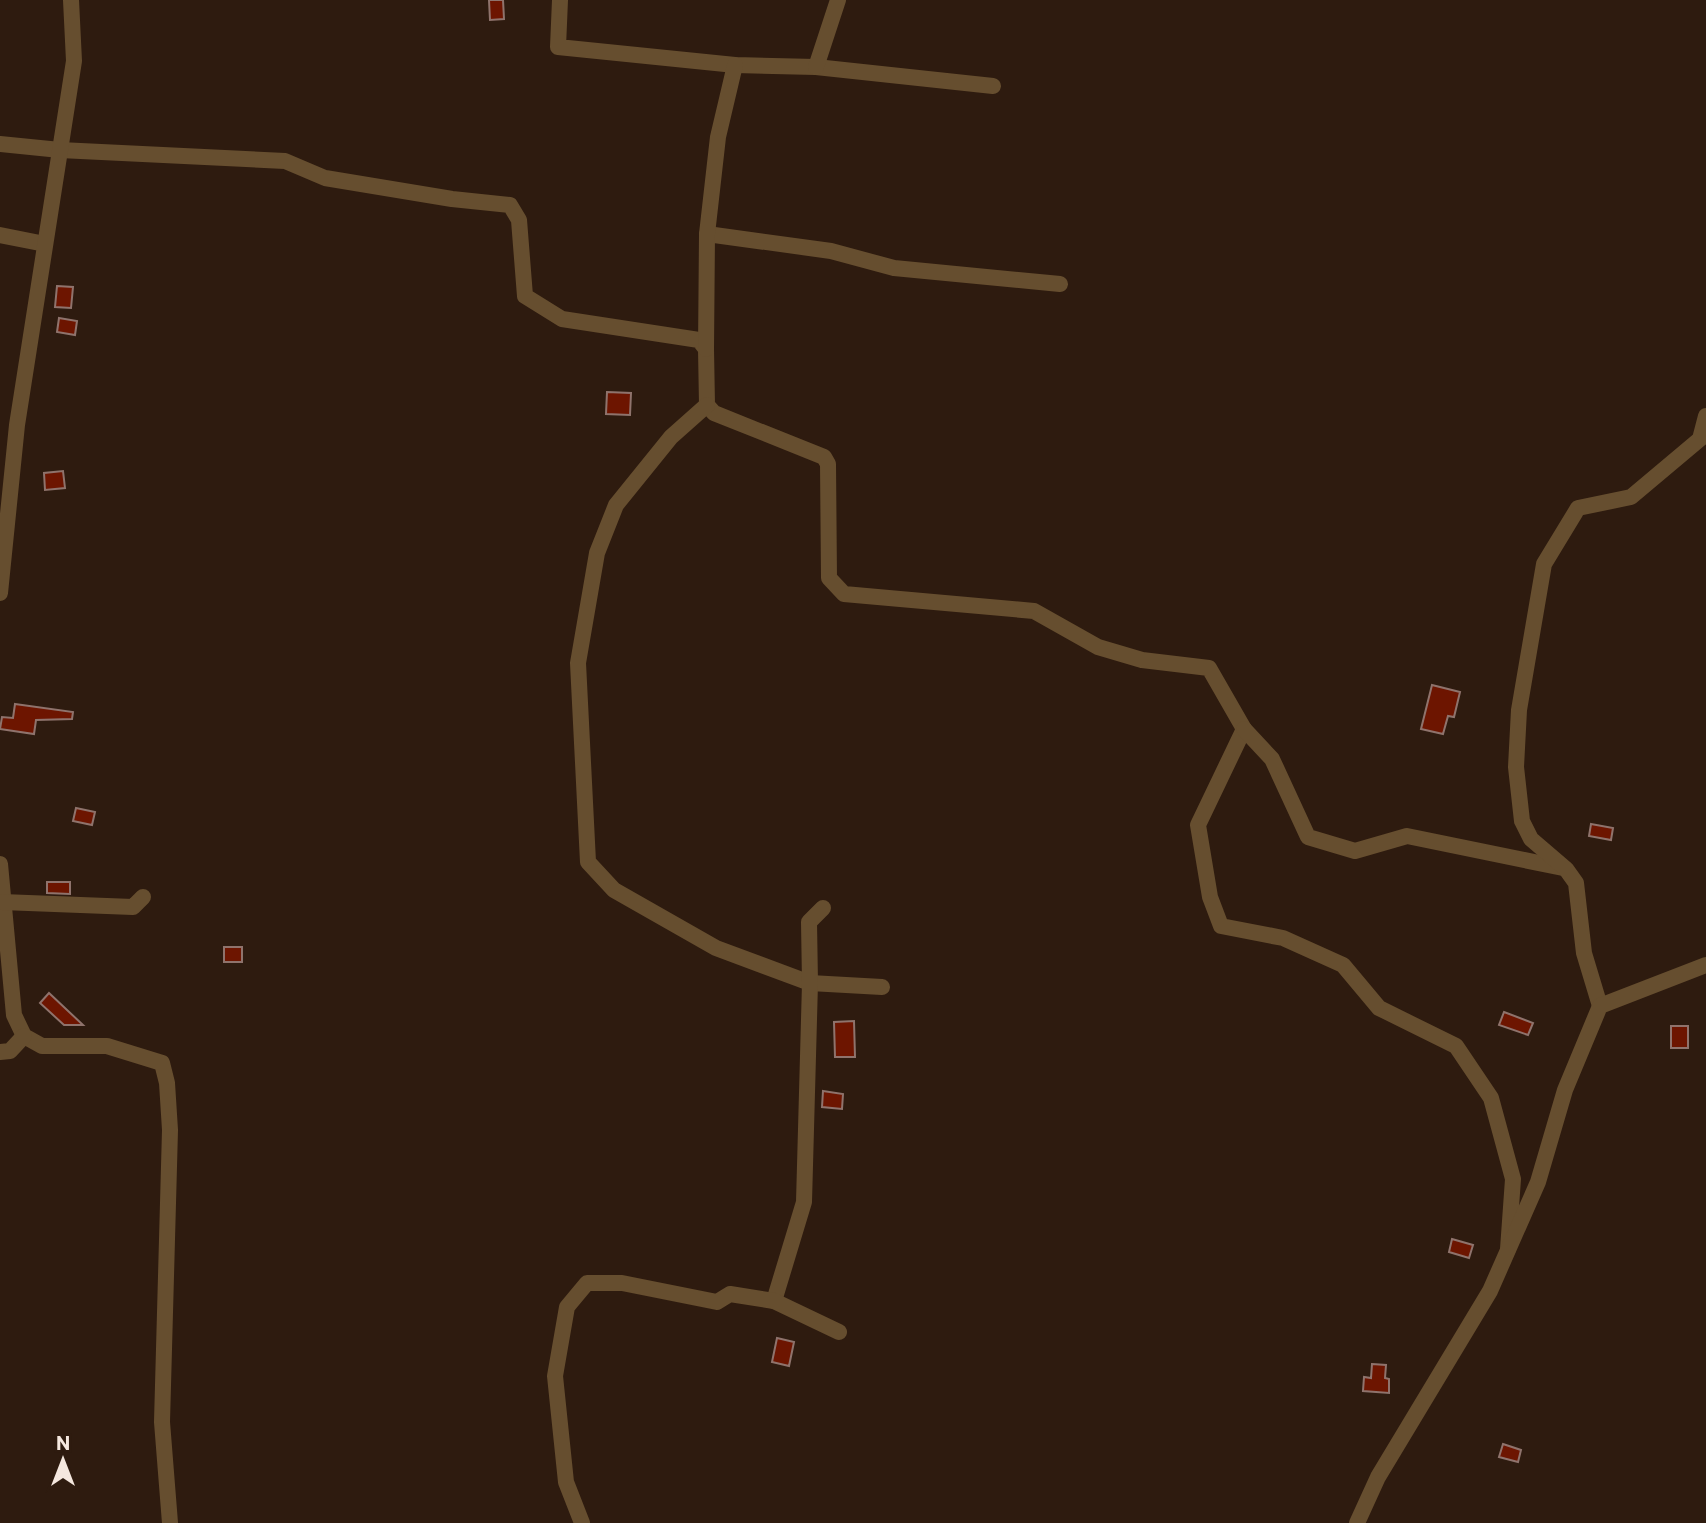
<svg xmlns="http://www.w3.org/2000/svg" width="1706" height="1523" font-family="Commissioner,sans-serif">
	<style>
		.building { fill: #6d1500; stroke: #8f736c; stroke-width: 2 }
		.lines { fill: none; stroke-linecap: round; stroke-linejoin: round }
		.street { stroke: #664e2f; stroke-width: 16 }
	</style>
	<rect width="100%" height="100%" fill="#2e1b0f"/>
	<g class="building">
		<polygon points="489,0 503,0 504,19 490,20"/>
		<polygon points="57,286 73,287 71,308 55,307"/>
		<polygon points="59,318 77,321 75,335 57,332"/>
		<polygon points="607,392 631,393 630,415 606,414"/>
		<polygon points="63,471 65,488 45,490 44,473"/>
		<polygon points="1432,685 1460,692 1454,717 1448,716 1443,734 1421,729"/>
		<polygon points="15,704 73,712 72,719 36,720 34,734 0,729 2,717 13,718"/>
		<polygon points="76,808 95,812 92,825 73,821"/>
		<polygon points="1591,824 1613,828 1611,840 1589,836"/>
		<polygon points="47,882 70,882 70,894 47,893"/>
		<rect x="224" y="947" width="18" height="15"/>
		<polygon points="49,993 83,1025 64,1025 40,1003"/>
		<polygon points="1504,1012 1533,1023 1528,1035 1499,1025"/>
		<polygon points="854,1021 855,1057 835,1057 834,1022"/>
		<rect x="1671" y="1026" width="17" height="22"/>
		<polygon points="823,1091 843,1094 842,1109 822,1107"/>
		<polygon points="1452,1239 1473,1245 1469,1258 1449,1252"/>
		<polygon points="777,1338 794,1342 789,1366 772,1362"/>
		<polygon points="1372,1364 1386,1365 1385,1378 1389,1379 1389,1393 1363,1391 1364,1377 1371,1378"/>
		<polygon points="1503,1444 1521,1450 1518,1462 1499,1457"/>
	</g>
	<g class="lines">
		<g class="street">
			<polyline points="560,0 558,47 735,65 816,67 993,86"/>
			<polyline points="816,67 838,0"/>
			<polyline points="0,144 60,150 285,161 325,178 452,199 510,205 519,220 525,296 562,319 699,340 706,349 707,405 714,413 824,457 828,464 829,578 844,594 1034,611 1098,647 1142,660 1209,668 1244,729 1198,825 1210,897 1221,926 1283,938 1343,965 1379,1008 1456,1046 1491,1098 1513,1179 1508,1249"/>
			<polyline points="707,234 831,251 894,268 1060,284"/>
			<polyline points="0,235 45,244"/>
			<polyline points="706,349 707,234 718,137 735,65"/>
			<polyline points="707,405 671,437 616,505 597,553 578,663 588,862 614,890 716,948 810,983 882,987"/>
			<polyline points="0,593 17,425 74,61 71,0"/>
			<polyline points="1244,729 1272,759 1308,837 1355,851 1407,836 1563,868"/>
			<polyline points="0,864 14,1015 24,1036 42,1046 107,1046 162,1063 167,1083 170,1130 162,1422 170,1523"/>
			<polyline points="2,902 133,907 143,897"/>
			<polyline points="1600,1006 1584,953 1576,883 1566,869 1531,839 1522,821 1516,767 1519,710 1544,564 1578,508 1631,497 1700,439 1706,416"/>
			<polyline points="0,1052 10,1051 24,1036"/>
			<polyline points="774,1301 804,1202 810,983 809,922 823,908"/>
			<polyline points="582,1523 566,1482 555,1376 567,1307 587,1283 622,1283 717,1302 730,1294 774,1301 839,1332"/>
			<polyline points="1357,1523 1378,1477 1490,1291 1538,1182 1565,1090 1600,1006 1706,965"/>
		</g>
	</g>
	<g transform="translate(63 1460)" stroke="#2e1b0f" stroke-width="5" paint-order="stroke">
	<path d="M0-5L12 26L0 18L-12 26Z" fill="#f5e8df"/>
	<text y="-10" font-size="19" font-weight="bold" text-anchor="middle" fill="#f5e8df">N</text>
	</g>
</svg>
